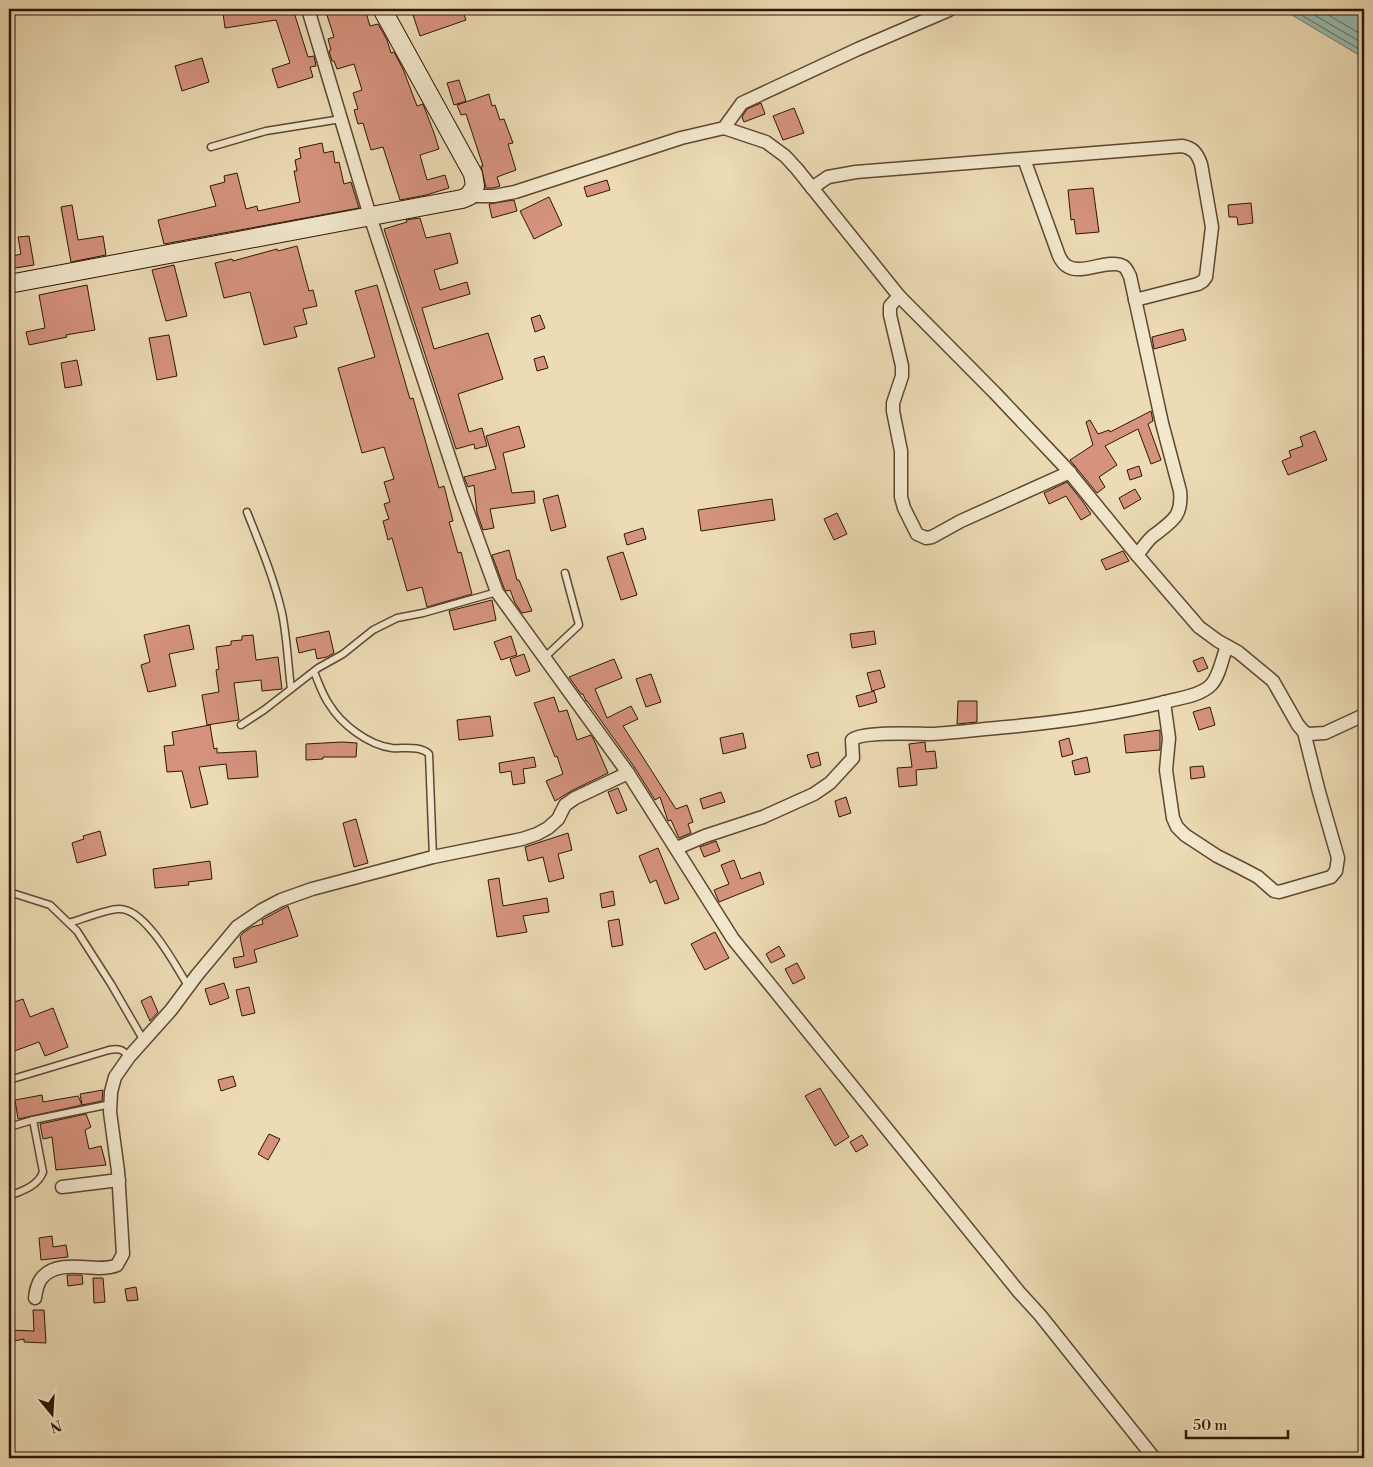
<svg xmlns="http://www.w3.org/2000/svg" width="1373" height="1467" font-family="'Libre Bodoni',serif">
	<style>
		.water { fill: #99bbae; stroke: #6f796a }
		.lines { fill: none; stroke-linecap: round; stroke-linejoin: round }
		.shore { stroke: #64685a; stroke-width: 1 }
		.building { fill: #d5937e; stroke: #2f1605 }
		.service-casing { stroke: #5e4731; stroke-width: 9 }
		.minor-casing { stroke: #5e4731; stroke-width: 15 }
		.secondary-casing { stroke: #2f1605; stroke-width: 20 }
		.service { stroke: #f3e8ce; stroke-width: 6 }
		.minor { stroke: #f3e8ce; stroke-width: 12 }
		.secondary { stroke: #f3e8ce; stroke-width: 18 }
	</style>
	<rect width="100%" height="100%" fill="#ecdbb4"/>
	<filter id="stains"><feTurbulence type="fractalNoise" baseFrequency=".004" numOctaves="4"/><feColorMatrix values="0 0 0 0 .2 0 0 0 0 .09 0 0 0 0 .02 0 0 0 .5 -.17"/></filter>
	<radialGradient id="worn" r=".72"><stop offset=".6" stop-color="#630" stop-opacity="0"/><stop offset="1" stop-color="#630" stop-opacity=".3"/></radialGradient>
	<polygon class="water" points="1282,9 1364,9 1364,58"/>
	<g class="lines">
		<g class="shore">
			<polyline points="1291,9 1364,52"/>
			<polyline points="1304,9 1364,44"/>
			<polyline points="1318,9 1364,36"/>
		</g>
	</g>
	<g class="building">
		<polygon points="246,9 247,13 272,9 293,9 308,57 314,56 316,66 310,67 313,77 278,88 272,69 290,63 276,20 225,28 223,13"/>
		<polygon points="325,9 365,9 370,26 378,24 387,40 391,53 394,52 403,69 417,106 423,104 434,133 439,149 420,155 427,180 445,175 449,188 426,195 400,200 383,147 371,150 363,123 358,124 354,110 358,109 353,93 362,90 354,64 337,69 334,61 332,61 329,51 331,50 328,39 334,37"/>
		<polygon points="411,9 462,9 466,20 420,36"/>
		<polygon points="202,58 209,82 182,91 175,66"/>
		<polygon points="459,80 466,101 454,105 447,83"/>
		<polygon points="489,94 492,106 495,105 500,120 504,119 513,143 508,144 516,170 497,177 500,186 493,188 486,188 481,166 483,166 466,114 461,115 457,105"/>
		<polygon points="761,103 765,114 744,122 742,117 747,109"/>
		<polygon points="794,108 804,133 783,140 773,116"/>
		<polygon points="322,143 324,153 333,151 335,163 339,162 344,184 351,182 359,208 164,244 158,220 216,206 210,186 225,182 224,176 237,173 246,209 257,206 258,211 300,202 294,171 297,171 295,160 301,158 299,148"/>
		<polygon points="607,180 610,190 587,197 584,187"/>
		<polygon points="1093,188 1099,232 1076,234 1074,219 1071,220 1068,190"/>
		<polygon points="549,197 562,225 534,239 520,211"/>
		<polygon points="514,200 517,211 492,218 489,204"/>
		<polygon points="1251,203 1253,223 1238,225 1237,217 1229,217 1228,205"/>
		<polygon points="72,205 78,240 103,236 106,255 71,262 61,207"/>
		<polygon points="420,218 426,238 450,233 458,263 434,270 440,290 467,282 470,294 422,308 434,349 488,333 503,379 458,394 469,432 482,428 487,446 475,449 474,444 456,449 384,229 407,222 406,220"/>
		<polygon points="29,236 34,265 9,269 9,257 21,254 18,237"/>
		<polygon points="297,246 309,291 313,290 317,306 303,309 307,324 294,327 297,337 264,345 250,292 224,298 215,263 232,259 233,261 277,249 278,251"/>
		<polygon points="174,265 187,316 166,321 152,270"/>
		<polygon points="87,285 95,330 66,335 67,337 29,345 26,332 45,328 39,295"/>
		<polygon points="377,285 410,399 413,398 439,488 444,486 453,521 449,522 458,553 461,552 472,594 427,607 422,587 407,591 392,538 388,540 383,521 389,519 384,504 390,502 384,482 394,479 384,447 362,453 338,368 375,357 355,291"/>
		<polygon points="540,315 545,328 535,332 531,318"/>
		<polygon points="1183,329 1186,340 1154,349 1152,337"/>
		<polygon points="169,335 177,376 157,380 149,338"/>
		<polygon points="544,356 548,368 537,371 534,359"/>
		<polygon points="77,360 82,385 65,388 61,363"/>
		<polygon points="1151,411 1153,421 1148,424 1161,460 1151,464 1138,429 1105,446 1117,465 1099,477 1105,487 1097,493 1070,460 1093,445 1086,422 1090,420 1098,434 1109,430 1110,432"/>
		<polygon points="519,426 525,447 503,453 512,493 534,491 535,503 490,509 494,528 483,530 477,513 474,485 468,487 464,477 496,469 486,436"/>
		<polygon points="1315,431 1327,460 1288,475 1282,461 1291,457 1289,451 1303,446 1300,437"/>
		<polygon points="1139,466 1142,476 1130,480 1127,470"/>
		<polygon points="1067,482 1083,502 1091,514 1081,520 1066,496 1049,504 1044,493"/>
		<polygon points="1135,489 1141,499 1124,509 1119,498"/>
		<polygon points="558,495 566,527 551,531 543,499"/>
		<polygon points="772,499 775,520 701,531 698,510"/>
		<polygon points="837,513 847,534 834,540 824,519"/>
		<polygon points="643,528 646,539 627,545 624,534"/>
		<polygon points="509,550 517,580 519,580 532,611 522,613 515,603 510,590 506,591 504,588 492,555"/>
		<polygon points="1123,551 1129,561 1106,570 1101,560"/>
		<polygon points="623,552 637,595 621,600 607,557"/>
		<polygon points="492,600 496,620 454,630 449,611"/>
		<polygon points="189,625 194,649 169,654 176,686 148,692 141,665 150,662 144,635"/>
		<polygon points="329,631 334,653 327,657 317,659 315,649 299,653 296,638"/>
		<polygon points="874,631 876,644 852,648 850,634"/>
		<polygon points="253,635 256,660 278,657 282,689 262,691 261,680 234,683 239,720 207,725 202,695 219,692 216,670 219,669 216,647 231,645 231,641 242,640 242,636"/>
		<polygon points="511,636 517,655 501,660 494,642"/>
		<polygon points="524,654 530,671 516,676 510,659"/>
		<polygon points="1203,657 1208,668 1198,672 1193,661"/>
		<polygon points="614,659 622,678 595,689 607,718 631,706 638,719 623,726 676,809 687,805 693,822 688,824 691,833 679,838 671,820 668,821 660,797 655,800 635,768 587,701 586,701 583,694 581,694 569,677"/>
		<polygon points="880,670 885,687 872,691 867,673"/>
		<polygon points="651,674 661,702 646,707 636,679"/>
		<polygon points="874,691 877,702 859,707 856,696"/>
		<polygon points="554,697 559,712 567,710 577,740 591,735 594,740 608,773 571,791 555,801 546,781 563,774 557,756 555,757 534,703"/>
		<polygon points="958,701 977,701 977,722 957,724"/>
		<polygon points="1210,707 1215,725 1199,730 1193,712"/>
		<polygon points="490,716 493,736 459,740 457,720"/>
		<polygon points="210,725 214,749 217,748 217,753 256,751 258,777 228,779 226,764 199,767 208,804 191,808 182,771 167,772 164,746 174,745 172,732"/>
		<polygon points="1160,730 1160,750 1126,753 1124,735"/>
		<polygon points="743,733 746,748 723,754 720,738"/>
		<polygon points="1069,738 1073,754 1062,757 1059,741"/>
		<polygon points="342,742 357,743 356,757 323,757 323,759 306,760 306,744"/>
		<polygon points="925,742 926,752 935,751 937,768 916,770 917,785 899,787 897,768 912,767 909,744"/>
		<polygon points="818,752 821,765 811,768 807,755"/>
		<polygon points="534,757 536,767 523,769 525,783 513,785 511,771 500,773 499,763"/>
		<polygon points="1087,757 1090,772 1075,775 1072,761"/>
		<polygon points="1203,766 1205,777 1191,779 1190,767"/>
		<polygon points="618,788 627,810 617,814 608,792"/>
		<polygon points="721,792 725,802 703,809 700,799"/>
		<polygon points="846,797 851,813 839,817 835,801"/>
		<polygon points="356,819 368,863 354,867 343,823"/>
		<polygon points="100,831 106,855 77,863 72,843 84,839 83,836"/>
		<polygon points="568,833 572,850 558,854 564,878 549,882 543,857 528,861 525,847"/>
		<polygon points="716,841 720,851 704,857 700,847"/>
		<polygon points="658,848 679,899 665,904 656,880 650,883 639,856"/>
		<polygon points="734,860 741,879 760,872 764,884 719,902 714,890 729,884 721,865"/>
		<polygon points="210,861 212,879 188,882 189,885 155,888 153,869"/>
		<polygon points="499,878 503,906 547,898 549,912 523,916 527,932 497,937 488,880"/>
		<polygon points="613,891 615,905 602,908 600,894"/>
		<polygon points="288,906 298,936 254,950 257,962 235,968 233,958 244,956 240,937 243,933 252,927 263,924 262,920"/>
		<polygon points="619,919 623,945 612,947 608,921"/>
		<polygon points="715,932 729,958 705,970 691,944"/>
		<polygon points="779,946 785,956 771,963 766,954"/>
		<polygon points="797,963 805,978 793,984 785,969"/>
		<polygon points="224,983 229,998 210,1005 205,989"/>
		<polygon points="249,987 255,1013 242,1016 236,990"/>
		<polygon points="151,996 158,1012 150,1021 141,1001"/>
		<polygon points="23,999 30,1017 53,1008 68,1047 45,1056 39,1042 9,1053 9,1028 13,1027 9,1015 9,1004"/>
		<polygon points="233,1076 236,1086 221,1091 218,1080"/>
		<polygon points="820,1088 849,1137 835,1146 805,1096"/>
		<polygon points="103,1090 102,1101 82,1105 80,1094"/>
		<polygon points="42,1095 43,1102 78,1096 82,1105 18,1119 15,1100"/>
		<polygon points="86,1114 91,1127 85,1130 89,1149 101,1146 106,1165 56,1170 52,1137 43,1139 40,1124"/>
		<polygon points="269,1134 280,1139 268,1160 258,1154"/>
		<polygon points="862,1135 868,1145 856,1152 850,1142"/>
		<polygon points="52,1236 53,1247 66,1245 68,1257 41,1260 39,1238"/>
		<polygon points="67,1275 82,1275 83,1284 68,1286"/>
		<polygon points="93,1278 103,1278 105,1302 94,1303"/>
		<polygon points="136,1287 138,1300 127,1301 125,1289"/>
		<polygon points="33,1310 44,1310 46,1343 24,1342 24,1339 9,1342 9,1330 34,1331"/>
	</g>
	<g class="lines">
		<defs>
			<g id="service">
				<polyline points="211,147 266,131 341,119"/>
				<path d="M247 512C260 545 274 578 282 613 287 638 288 664 291 689"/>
				<polyline points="545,657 579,625 565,573"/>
				<path d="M314 672C319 683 322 694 329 704 341 724 368 745 392 748 403 749 420 745 429 754L433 857"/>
				<polyline points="241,725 264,710 318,668 343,654 373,630 397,618 423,613 497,592"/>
				<polyline points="9,892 50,905 77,931 111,984 144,1041"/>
				<path d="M69 923C83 919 104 910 118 909 144 906 176 966 188 986"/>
				<path d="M9 1080 109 1050C118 1048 123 1049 129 1057"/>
				<polyline points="9,1127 33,1120 111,1104"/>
				<path d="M9 1196C22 1191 38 1186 43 1172L33 1120"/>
			</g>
			<g id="minor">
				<polyline points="308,9 370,216 461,493 497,592 628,773 733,939 1019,1292 1040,1315 1154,1458"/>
				<polyline points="724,128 766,142 785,156 797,169 899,296 995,393 1065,467 1137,555 1199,627 1218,641 1238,652 1273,681 1298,725 1304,732 1309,734 1325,733 1364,715"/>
				<path d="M1024 159 1059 256C1061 260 1063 264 1067 266 1081 276 1109 258 1123 266 1127 268 1128 273 1130 276L1162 423 1180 491C1183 517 1171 522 1153 536 1147 541 1142 549 1137 555"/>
				<path d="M812 188 828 177 856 172 1182 146C1193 148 1197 153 1201 164L1212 227 1206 277 1203 281 1198 284 1135 300"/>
				<polyline points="469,196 494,196 515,192 681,138 724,128 742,103 858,49 949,10"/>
				<polyline points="899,296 890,306 890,315 902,366 902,376 893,403 893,411 901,451 901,497 904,508 917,534 926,538 932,537 961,521 1070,472"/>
				<polyline points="1164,702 1169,738 1166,770 1173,818 1177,827 1185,835 1217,856 1241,868 1258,877 1274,891 1279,892 1331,877 1336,871 1338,858 1319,792 1304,732"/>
				<path d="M677 848 705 836 763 817 814 794 830 783 853 758 852 740C862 731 915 734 931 734 956 733 981 729 1007 727 1061 722 1112 715 1165 702 1179 698 1200 696 1211 685 1220 675 1222 658 1227 646"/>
				<polyline points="62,1187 119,1180"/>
				<path d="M35 1298C36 1291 37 1284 41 1279 53 1262 80 1267 98 1268 105 1268 111 1268 117 1265L123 1254 118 1171 110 1112 111 1092 115 1077 129 1057 171 1010 197 975 237 927 262 910 281 900 312 889 433 857 522 839 537 834 548 828 558 819 565 805 575 798 628 773"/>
			</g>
			<polyline id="secondary" points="9,284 462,199 469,196 475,186 473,174 382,9"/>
		</defs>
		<use href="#service" class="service-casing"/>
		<use href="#minor" class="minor-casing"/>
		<use href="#secondary" class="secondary-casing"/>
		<use href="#service" class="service"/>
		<use href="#minor" class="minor"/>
		<use href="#secondary" class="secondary"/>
	</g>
	<rect width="1373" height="1467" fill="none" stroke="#ecdbb4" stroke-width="30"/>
	<rect x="10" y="10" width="1353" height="1447" fill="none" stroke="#2f1605" stroke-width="2.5"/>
	<rect x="15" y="15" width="1343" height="1437" fill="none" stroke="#2f1605"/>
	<g transform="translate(52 1414) rotate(162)" stroke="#f3e8ce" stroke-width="4" paint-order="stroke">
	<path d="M0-4L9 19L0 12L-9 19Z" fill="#2f1605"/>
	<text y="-8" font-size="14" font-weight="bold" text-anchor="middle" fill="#2f1605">N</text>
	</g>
	<path d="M1186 1430v8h102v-8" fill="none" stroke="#2f1605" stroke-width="2.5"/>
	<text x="1193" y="1430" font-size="15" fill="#2f1605" stroke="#f3e8ce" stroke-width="4" paint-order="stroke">50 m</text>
	<rect width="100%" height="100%" filter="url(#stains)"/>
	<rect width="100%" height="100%" fill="url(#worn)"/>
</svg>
